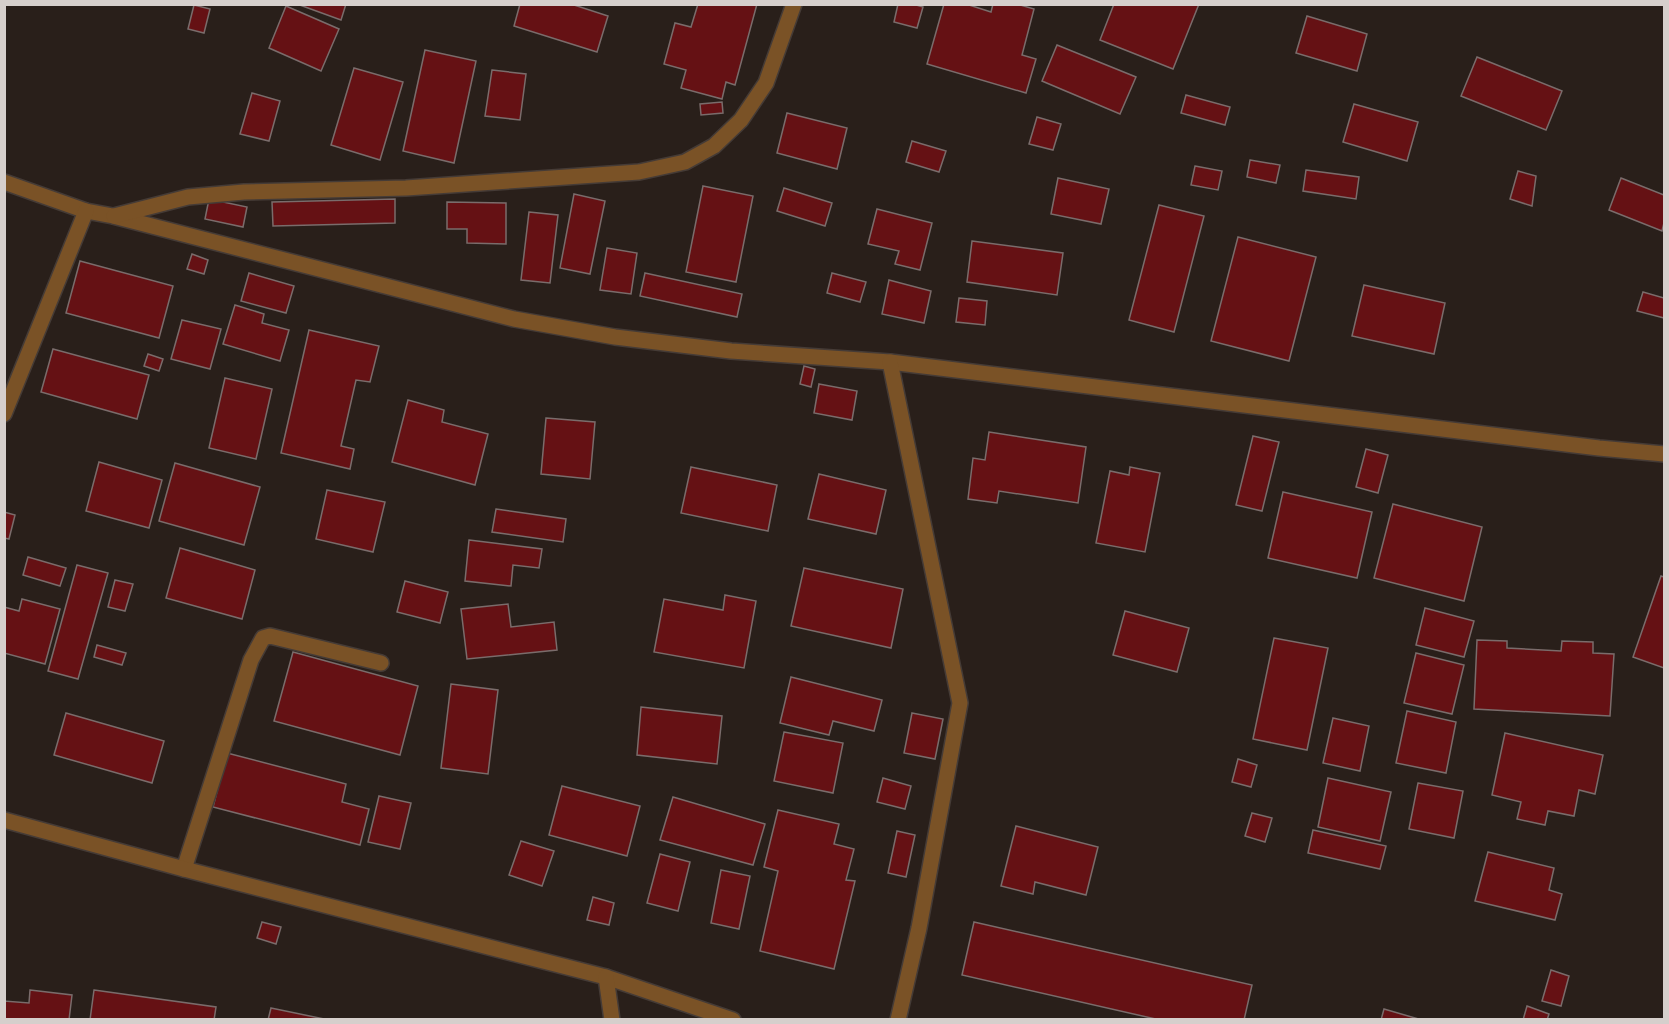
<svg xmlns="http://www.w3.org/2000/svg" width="1669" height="1024" font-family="Mulish,sans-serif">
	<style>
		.building { fill: #651114; stroke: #7a6c6b; stroke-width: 1.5 }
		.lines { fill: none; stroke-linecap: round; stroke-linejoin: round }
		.lane-casing { stroke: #453b36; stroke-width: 18 }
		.street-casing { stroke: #453b36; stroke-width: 18 }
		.lane { stroke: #7a5226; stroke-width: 15 }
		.street { stroke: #7a5226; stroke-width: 15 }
	</style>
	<rect width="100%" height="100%" fill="#291f1a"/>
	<g class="building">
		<polygon points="297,4 346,4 341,20"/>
		<polygon points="520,4 571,4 608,16 597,52 514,26"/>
		<polygon points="698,4 757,4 735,85 726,82 722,99 681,88 686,70 664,64 675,23 691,27"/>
		<polygon points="898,4 913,4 923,7 917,28 894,22"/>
		<polygon points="944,4 966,4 991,12 993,4 1017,4 1034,9 1022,55 1036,59 1026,93 927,64"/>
		<polygon points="1114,4 1199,4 1173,69 1100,40"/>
		<polygon points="194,5 210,9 204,33 188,29"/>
		<polygon points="286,6 339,29 321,71 269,48"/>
		<polygon points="1307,16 1367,34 1357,71 1296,53"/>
		<polygon points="1057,45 1136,77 1120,114 1042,81"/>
		<polygon points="425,50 476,61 454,163 403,151"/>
		<polygon points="1477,57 1562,91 1546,130 1461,96"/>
		<polygon points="354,68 403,82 380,160 331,145"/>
		<polygon points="492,70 526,74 520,120 485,116"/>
		<polygon points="252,93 280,101 269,141 240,134"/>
		<polygon points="1186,95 1230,107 1225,125 1181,113"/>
		<polygon points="722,102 723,113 701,115 700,104"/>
		<polygon points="1354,104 1418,122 1407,161 1343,142"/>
		<polygon points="787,113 847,128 837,169 777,153"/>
		<polygon points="1037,117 1061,124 1053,150 1029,144"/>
		<polygon points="912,141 946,151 939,172 906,162"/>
		<polygon points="1250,160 1280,165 1276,183 1247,177"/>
		<polygon points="1195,166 1222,171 1218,190 1191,185"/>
		<polygon points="1306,170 1359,177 1356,199 1303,191"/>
		<polygon points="1518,171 1536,176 1532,206 1510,199"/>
		<polygon points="1058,178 1109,189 1101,224 1051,214"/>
		<polygon points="1621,178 1664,195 1664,223 1662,231 1609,210"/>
		<polygon points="703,186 753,196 736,282 686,272"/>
		<polygon points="784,188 832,203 825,226 777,211"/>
		<polygon points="574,194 605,201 590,274 560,268"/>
		<polygon points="209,199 247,207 243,227 205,219"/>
		<polygon points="395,199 395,223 273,226 272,202"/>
		<polygon points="447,202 506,203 506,244 467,243 467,229 447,229"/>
		<polygon points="1159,205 1204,216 1174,332 1129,320"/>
		<polygon points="877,209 932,223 920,270 895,264 899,251 868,244"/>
		<polygon points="529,212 558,215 550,283 521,280"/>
		<polygon points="1238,237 1316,257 1289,361 1211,341"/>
		<polygon points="972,241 1063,253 1057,295 967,282"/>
		<polygon points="607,248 637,253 631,294 600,290"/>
		<polygon points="192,254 208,260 204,274 187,269"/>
		<polygon points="80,261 173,286 159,338 66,313"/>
		<polygon points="249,273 294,286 286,313 241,301"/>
		<polygon points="645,273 742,294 737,317 640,296"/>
		<polygon points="832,273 866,282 860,302 827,293"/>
		<polygon points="889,280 931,291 924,323 882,314"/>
		<polygon points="1364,285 1445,303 1434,354 1352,336"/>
		<polygon points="1643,292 1664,298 1664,318 1637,311"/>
		<polygon points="959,298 987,301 985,325 956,322"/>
		<polygon points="235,305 264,314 262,323 289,330 280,361 223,344"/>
		<polygon points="182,320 221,329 210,369 171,359"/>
		<polygon points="309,330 379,346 370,382 356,380 341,446 354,449 350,469 281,453"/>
		<polygon points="53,349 149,375 137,419 41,392"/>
		<polygon points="148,354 163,359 159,371 144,366"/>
		<polygon points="804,366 815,369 811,387 800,384"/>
		<polygon points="225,378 272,389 256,459 209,448"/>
		<polygon points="819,384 857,391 852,420 814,413"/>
		<polygon points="408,400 444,410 442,422 488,434 475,485 392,462"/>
		<polygon points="546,418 595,422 590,479 541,474"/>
		<polygon points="989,432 1086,447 1078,503 999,491 997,503 968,499 973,458 985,460"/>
		<polygon points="1253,436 1279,442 1262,511 1236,505"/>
		<polygon points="1366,449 1388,455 1378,493 1356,487"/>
		<polygon points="99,462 162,480 149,528 86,511"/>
		<polygon points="175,463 260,487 244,545 159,521"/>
		<polygon points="691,467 777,485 768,531 681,513"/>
		<polygon points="1130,467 1160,473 1145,552 1096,543 1110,471 1129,475"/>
		<polygon points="819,474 886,490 876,534 808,519"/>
		<polygon points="327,490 385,502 373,552 316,539"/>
		<polygon points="1283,492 1372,512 1357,578 1268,558"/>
		<polygon points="1393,504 1482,527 1464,601 1374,578"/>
		<polygon points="496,509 566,519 563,542 492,532"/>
		<polygon points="4,512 15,515 9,539 4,538"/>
		<polygon points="469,540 542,549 539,568 513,565 511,586 465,581"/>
		<polygon points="180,548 255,570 242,619 166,598"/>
		<polygon points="28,557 66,568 60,586 23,575"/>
		<polygon points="77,565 108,573 78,679 48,671"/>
		<polygon points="804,568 903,589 891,648 791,626"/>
		<polygon points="1661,576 1664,577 1664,668 1633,657"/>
		<polygon points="115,580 133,584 125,611 108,607"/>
		<polygon points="405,581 448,592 440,623 397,612"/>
		<polygon points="725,595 756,601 744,668 654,652 664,599 723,610"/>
		<polygon points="22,599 60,609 45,664 4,653 4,607 19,611"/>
		<polygon points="508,604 511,627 554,622 557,650 467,659 461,609"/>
		<polygon points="1425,608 1474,621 1464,657 1416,645"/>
		<polygon points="1125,611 1189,628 1177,672 1113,655"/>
		<polygon points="1274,638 1328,648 1307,750 1253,739"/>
		<polygon points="1477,640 1507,641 1507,648 1561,651 1562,641 1593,642 1593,653 1614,654 1610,716 1474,709"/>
		<polygon points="97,645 126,653 122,665 94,657"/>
		<polygon points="293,652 418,686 400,755 274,721"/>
		<polygon points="1416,653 1464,665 1452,714 1404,703"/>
		<polygon points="791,677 882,700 874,731 833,721 829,735 780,723"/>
		<polygon points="451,684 498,690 488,774 441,768"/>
		<polygon points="641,707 722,716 717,764 637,755"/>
		<polygon points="1407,711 1456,722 1446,773 1396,763"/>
		<polygon points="66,713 164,741 152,783 54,755"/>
		<polygon points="912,713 943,719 935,759 904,753"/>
		<polygon points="1333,718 1369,726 1360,771 1323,763"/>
		<polygon points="784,732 843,743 833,793 774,781"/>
		<polygon points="1505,733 1603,755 1595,794 1579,790 1574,816 1548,811 1545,825 1517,819 1521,802 1492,795"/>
		<polygon points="227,753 346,784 342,802 369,809 360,845 213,807"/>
		<polygon points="1238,759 1257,765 1251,787 1232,782"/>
		<polygon points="883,778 911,786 905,809 877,802"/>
		<polygon points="1328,778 1391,792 1380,841 1318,827"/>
		<polygon points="1418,783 1463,791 1454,838 1409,829"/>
		<polygon points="562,786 640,806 627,856 549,835"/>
		<polygon points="379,796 411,803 400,849 368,842"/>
		<polygon points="673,797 765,824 753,865 660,840"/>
		<polygon points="778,810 839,824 834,844 854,849 846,880 855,881 834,969 760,951 778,871 764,867"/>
		<polygon points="1252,813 1272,818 1265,842 1245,836"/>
		<polygon points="1016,826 1098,847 1086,895 1035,882 1033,894 1001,886"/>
		<polygon points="1313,830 1386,846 1380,869 1308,853"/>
		<polygon points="897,831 915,835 906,877 888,873"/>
		<polygon points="521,841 554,851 542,886 509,875"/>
		<polygon points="1488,852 1554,868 1549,890 1562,894 1555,920 1475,901"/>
		<polygon points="660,854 690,862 678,911 647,903"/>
		<polygon points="721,870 750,876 739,929 711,923"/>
		<polygon points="593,897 614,903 609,925 587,920"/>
		<polygon points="262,922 281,927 276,944 257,938"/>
		<polygon points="974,922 1252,985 1244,1020 1160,1020 962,975"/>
		<polygon points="1551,970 1569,976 1561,1006 1542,1001"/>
		<polygon points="30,990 72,995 69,1020 4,1020 4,1001 29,1003"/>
		<polygon points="94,990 216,1007 214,1020 90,1020"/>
		<polygon points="1527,1006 1549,1014 1547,1020 1523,1020"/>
		<polygon points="271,1008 329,1020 268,1020"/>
		<polygon points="1384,1009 1422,1020 1381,1020"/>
	</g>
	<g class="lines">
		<defs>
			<polyline id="lane" points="184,869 251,660 263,638 270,636 381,663"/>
			<g id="street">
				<polyline points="4,182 86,211 113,216 514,319 615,337 731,351 890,362 1599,448 1664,454"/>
				<polyline points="114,216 188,197 244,192 406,188 639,172 685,162 714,146 741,120 766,83 794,4"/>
				<polyline points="890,362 960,703 919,928 898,1020"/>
				<polyline points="4,414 86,211"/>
				<polyline points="4,820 184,869 606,977 733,1020"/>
				<polyline points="606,977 612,1020"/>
			</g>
		</defs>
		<use href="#lane" class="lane-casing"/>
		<use href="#street" class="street-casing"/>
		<use href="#lane" class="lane"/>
		<use href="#street" class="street"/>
	</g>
	<rect width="1669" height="1024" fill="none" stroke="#d6cfcc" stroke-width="12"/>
</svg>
